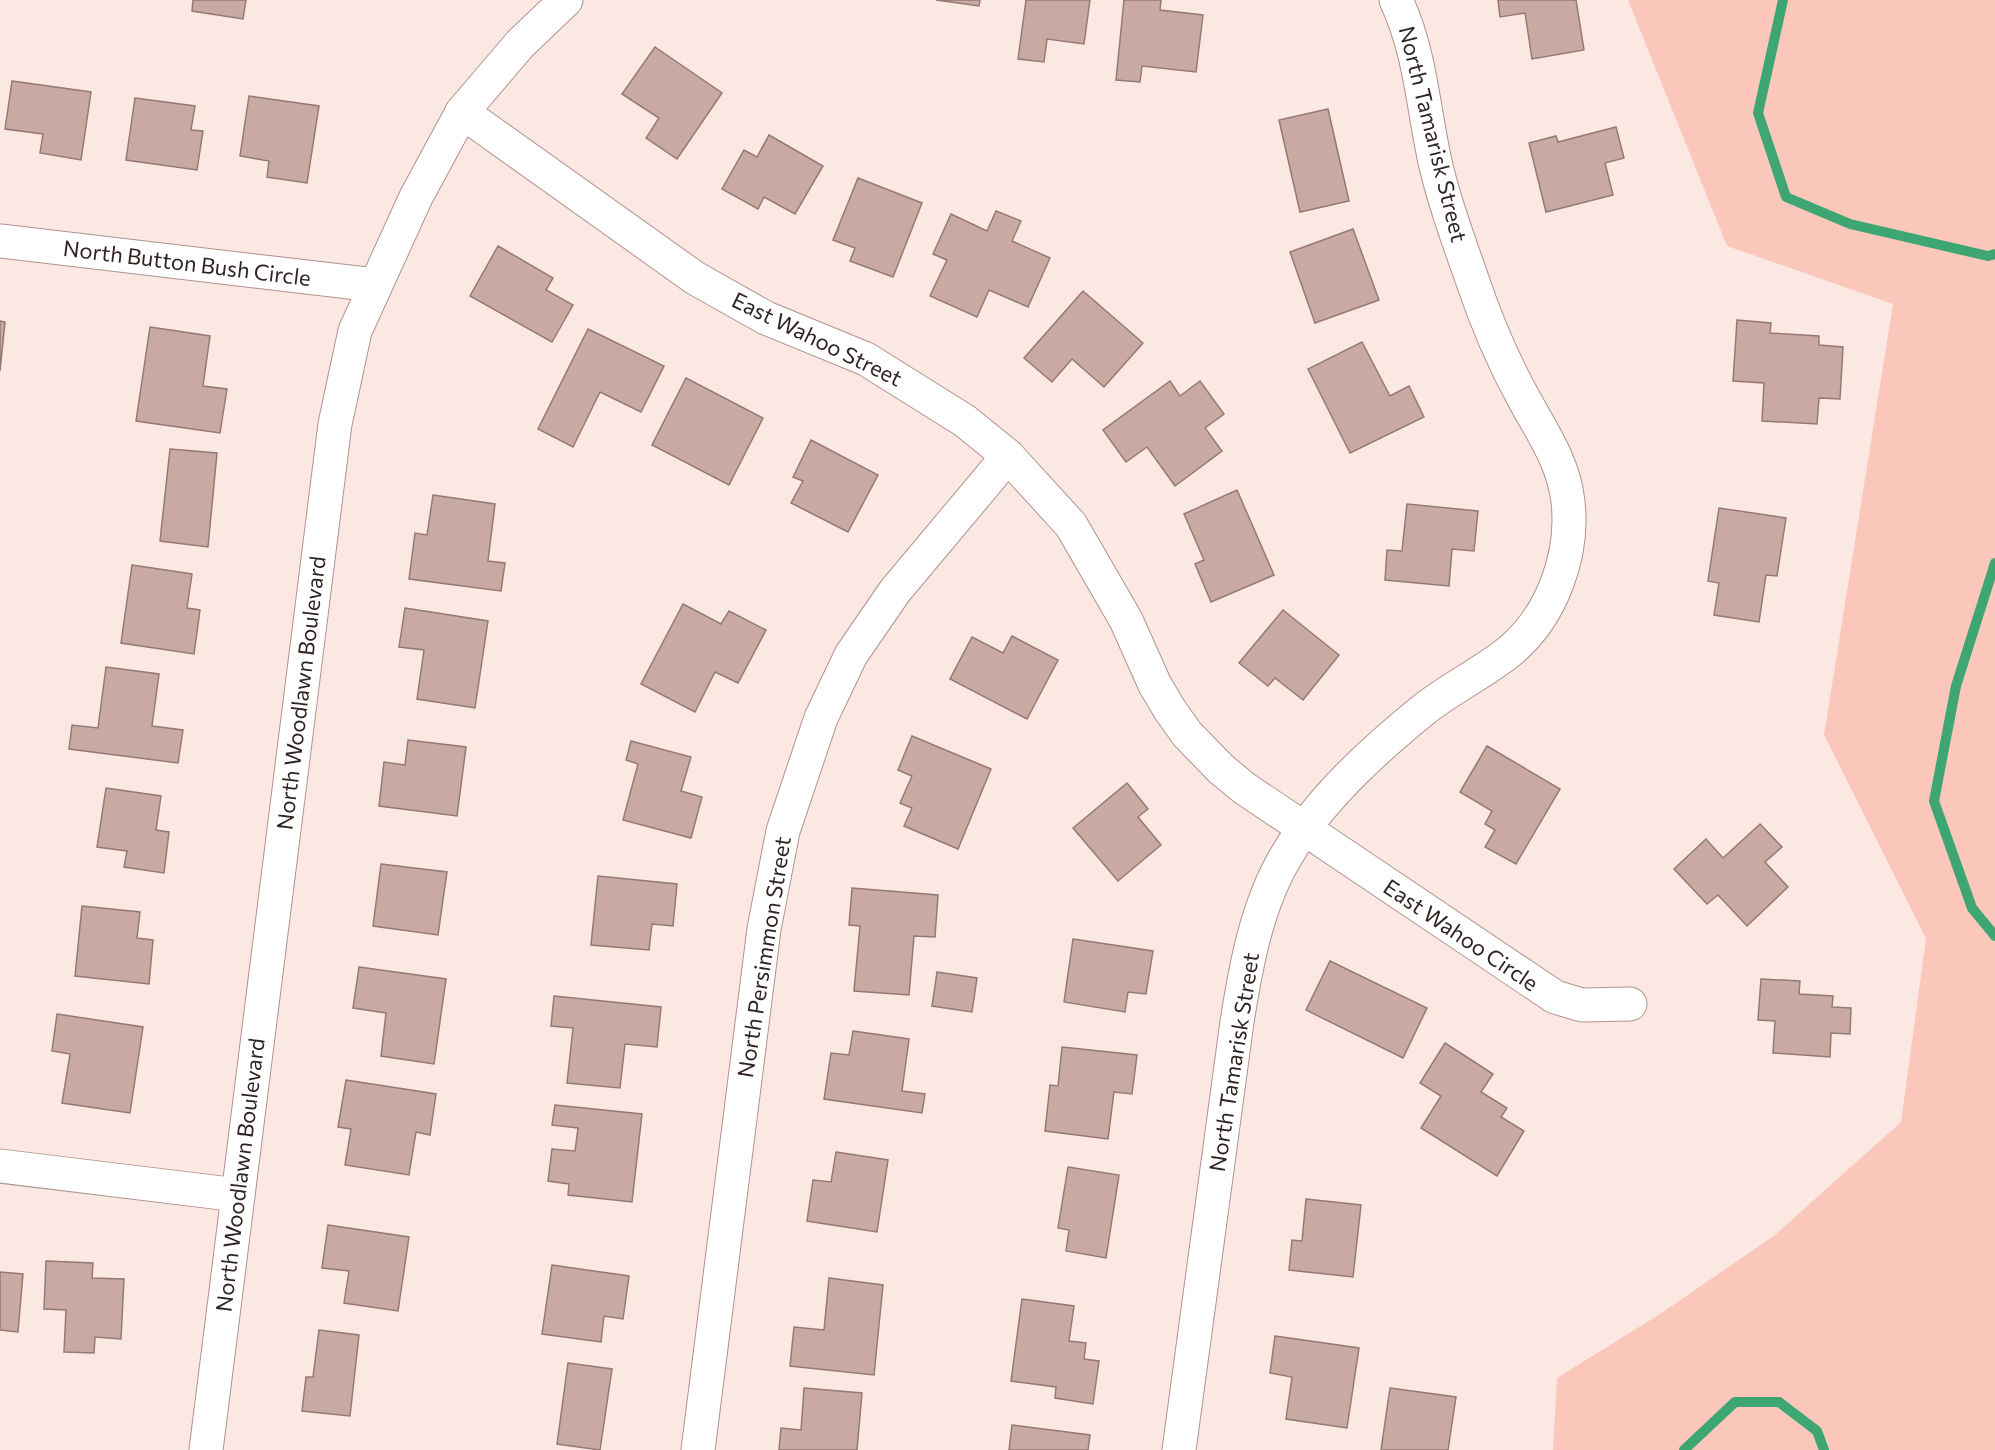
<svg xmlns="http://www.w3.org/2000/svg" width="1995" height="1450" font-family="Commissioner,sans-serif">
	<style>
		.green { fill: #fbc7bb }
		.lines { fill: none; stroke-linecap: round; stroke-linejoin: round }
		.stream { stroke: #3da673; stroke-width: 10 }
		.building { fill: #c9aaa3; stroke: #967972; stroke-width: 1.5 }
		.street-casing { stroke: #b1938c; stroke-width: 35 }
		.secondary-casing { stroke: #b1938c; stroke-width: 35 }
		.street { stroke: #fff; stroke-width: 33 }
		.secondary { stroke: #fff; stroke-width: 33 }
		.labels { text-anchor: middle; stroke-width: 4.5; stroke-linejoin: round; paint-order: stroke }
		.street-label { font-size: 22px; fill: #302422; stroke: #fff }
	</style>
	<rect width="100%" height="100%" fill="#fce8e3"/>
	<polygon class="green" points="1628,0 1995,0 1995,1450 1553,1450 1557,1378 1660,1314 1775,1235 1901,1122 1926,939 1824,735 1893,304 1727,246"/>
	<g class="lines">
		<g class="stream">
			<polyline points="1783,0 1758,113 1786,197 1850,224 1988,256 1995,254"/>
			<polyline points="1995,563 1956,686 1934,801 1972,908 1995,936"/>
			<polyline points="1684,1450 1735,1402 1779,1402 1817,1431 1824,1450"/>
		</g>
	</g>
	<g class="building">
		<polygon points="193,0 246,0 243,19 192,11"/>
		<polygon points="936,0 980,0 979,6"/>
		<polygon points="1026,0 1090,0 1084,44 1047,39 1044,62 1018,59"/>
		<polygon points="1124,0 1161,0 1160,10 1203,15 1196,72 1142,66 1140,82 1116,80"/>
		<polygon points="1498,0 1576,0 1584,50 1532,59 1525,13 1500,17"/>
		<polygon points="655,47 722,93 677,159 646,138 659,118 622,94"/>
		<polygon points="12,81 91,92 81,160 40,153 43,134 5,129"/>
		<polygon points="249,96 319,106 307,183 267,177 269,161 240,156"/>
		<polygon points="135,98 195,106 191,130 203,131 197,170 126,160"/>
		<polygon points="1328,109 1349,201 1300,212 1279,120"/>
		<polygon points="1616,127 1624,158 1605,163 1613,195 1546,212 1529,143 1556,136 1558,142"/>
		<polygon points="769,135 823,166 795,214 764,197 758,209 722,189 744,150 757,157"/>
		<polygon points="858,178 922,203 893,277 850,261 855,248 833,240"/>
		<polygon points="996,211 1021,221 1012,241 1050,258 1028,307 989,290 977,317 930,296 947,260 933,254 951,214 987,231"/>
		<polygon points="1353,229 1379,300 1315,323 1290,252"/>
		<polygon points="498,246 553,278 546,290 573,305 552,342 470,296"/>
		<polygon points="1083,291 1143,343 1104,387 1072,359 1052,382 1024,358"/>
		<polygon points="1737,320 1771,323 1770,333 1819,336 1819,345 1843,347 1840,399 1819,398 1817,424 1762,421 1764,383 1733,381"/>
		<polygon points="0,321 5,322 0,371"/>
		<polygon points="150,327 210,336 203,386 227,389 220,433 136,421"/>
		<polygon points="588,329 664,366 641,412 600,392 573,447 538,429"/>
		<polygon points="1362,342 1390,396 1409,386 1424,417 1350,453 1308,369"/>
		<polygon points="686,378 763,418 729,485 652,445"/>
		<polygon points="1170,381 1180,396 1200,381 1224,414 1205,428 1222,451 1175,486 1147,447 1126,462 1103,430"/>
		<polygon points="811,440 878,475 848,532 791,503 803,481 793,477"/>
		<polygon points="170,449 217,453 208,547 160,541"/>
		<polygon points="1237,490 1274,575 1211,602 1195,564 1204,560 1184,514"/>
		<polygon points="433,495 495,504 488,561 505,563 501,591 409,579 415,533 427,535"/>
		<polygon points="1407,504 1478,511 1474,551 1452,549 1449,586 1385,580 1387,550 1402,551"/>
		<polygon points="1719,508 1786,518 1777,576 1766,575 1759,622 1714,615 1719,583 1708,581"/>
		<polygon points="132,565 192,574 187,608 200,610 194,654 121,643"/>
		<polygon points="683,604 721,624 729,611 766,630 738,683 715,672 695,712 641,684"/>
		<polygon points="405,608 488,621 475,708 417,699 424,650 399,647"/>
		<polygon points="1283,610 1339,655 1303,700 1275,678 1268,686 1239,663"/>
		<polygon points="1012,636 1058,660 1027,719 950,679 972,637 1003,653"/>
		<polygon points="106,667 159,674 152,726 183,730 178,763 69,749 72,725 98,728"/>
		<polygon points="912,736 991,769 958,849 904,826 912,808 900,803 912,776 898,770"/>
		<polygon points="408,740 466,747 457,816 379,806 384,762 405,765"/>
		<polygon points="631,741 691,757 681,791 702,797 691,838 623,820 638,764 626,760"/>
		<polygon points="1487,746 1560,789 1516,864 1485,847 1495,830 1485,824 1492,811 1460,792"/>
		<polygon points="1127,783 1148,809 1138,817 1161,845 1118,881 1073,828"/>
		<polygon points="106,788 161,796 156,830 169,832 164,873 124,867 127,851 97,847"/>
		<polygon points="1760,824 1782,847 1765,862 1788,887 1747,926 1718,895 1707,904 1674,869 1706,839 1723,858"/>
		<polygon points="381,864 447,872 438,935 373,926"/>
		<polygon points="598,876 677,884 673,926 652,924 649,950 591,945"/>
		<polygon points="852,888 938,895 935,937 914,936 909,995 854,991 860,926 849,925"/>
		<polygon points="82,906 140,912 137,938 153,940 149,984 75,976"/>
		<polygon points="1073,939 1153,951 1146,994 1128,992 1125,1012 1064,1002"/>
		<polygon points="1330,961 1427,1008 1403,1058 1306,1010"/>
		<polygon points="359,967 446,979 434,1064 381,1056 386,1013 353,1008"/>
		<polygon points="937,972 977,978 972,1012 932,1006"/>
		<polygon points="1761,979 1800,981 1799,994 1833,996 1832,1007 1851,1008 1850,1034 1831,1033 1830,1057 1773,1053 1775,1021 1758,1020"/>
		<polygon points="554,996 661,1007 657,1047 625,1044 620,1088 567,1083 573,1028 551,1026"/>
		<polygon points="57,1014 143,1027 130,1113 62,1103 70,1054 52,1051"/>
		<polygon points="853,1031 909,1039 902,1091 925,1094 922,1113 824,1099 831,1053 849,1055"/>
		<polygon points="1445,1043 1493,1074 1481,1092 1507,1108 1501,1117 1524,1131 1497,1176 1421,1128 1441,1096 1420,1083"/>
		<polygon points="1062,1047 1137,1055 1132,1094 1114,1092 1108,1139 1045,1131 1050,1085 1058,1086"/>
		<polygon points="346,1080 436,1094 430,1135 416,1132 409,1175 345,1165 351,1129 338,1127"/>
		<polygon points="555,1105 642,1114 632,1202 568,1195 569,1184 548,1181 552,1149 575,1151 578,1128 552,1125"/>
		<polygon points="836,1152 888,1160 877,1232 807,1221 813,1180 831,1182"/>
		<polygon points="1068,1167 1119,1175 1106,1258 1066,1251 1069,1230 1058,1228"/>
		<polygon points="1306,1199 1361,1205 1353,1277 1289,1270 1292,1240 1302,1241"/>
		<polygon points="328,1225 409,1237 398,1311 344,1303 349,1271 322,1268"/>
		<polygon points="46,1261 93,1263 92,1278 124,1279 121,1339 95,1337 94,1353 64,1352 66,1310 44,1309"/>
		<polygon points="552,1265 629,1276 623,1319 604,1316 601,1342 542,1334"/>
		<polygon points="0,1272 23,1274 18,1332 0,1330"/>
		<polygon points="829,1278 883,1285 874,1375 790,1366 794,1327 824,1330"/>
		<polygon points="1022,1299 1074,1306 1069,1341 1086,1343 1084,1359 1099,1361 1093,1404 1055,1398 1056,1387 1011,1381"/>
		<polygon points="319,1330 359,1335 350,1416 302,1411 306,1377 313,1377"/>
		<polygon points="1275,1336 1359,1348 1347,1428 1286,1419 1292,1377 1270,1373"/>
		<polygon points="568,1363 612,1369 600,1450 557,1444"/>
		<polygon points="804,1388 862,1393 857,1450 779,1450 781,1428 801,1430"/>
		<polygon points="1390,1388 1456,1397 1448,1450 1381,1450"/>
		<polygon points="1012,1425 1090,1435 1088,1450 1009,1450"/>
	</g>
	<g class="lines">
		<defs>
			<g id="street">
				<polyline points="462,112 695,278 766,318 866,359 965,421 1008,456 1071,525 1126,620 1155,685 1170,710 1187,734 1221,769 1244,788 1555,997 1582,1005 1630,1004"/>
				<polyline points="0,241 375,285"/>
				<polyline points="0,1166 238,1195"/>
				<polyline points="698,1450 764,929 783,831 821,718 851,655 895,591 1008,456"/>
				<path d="M1179 1450 1237 1022C1246 965 1257 903 1288 853 1321 798 1373 751 1422 711 1449 689 1483 673 1510 651 1552 616 1574 555 1568 502 1564 463 1542 432 1524 399 1503 361 1486 321 1472 279 1459 242 1445 205 1436 166 1423 110 1421 53 1396 0"/>
			</g>
			<polyline id="secondary" points="206,1450 335,424 355,331 416,197 462,112 520,44 566,0"/>
		</defs>
		<use href="#street" class="street-casing"/>
		<use href="#secondary" class="secondary-casing"/>
		<use href="#street" class="street"/>
		<use href="#secondary" class="secondary"/>
	</g>
	<g class="labels">
		<g class="street-label">
			<text transform="translate(1433 134) rotate(76)" y="8">North Tamarisk Street</text>
			<text transform="translate(187 263) rotate(7)" y="8">North Button Bush Circle</text>
			<text transform="translate(817 339) rotate(26)" y="8">East Wahoo Street</text>
			<text transform="translate(301 693) rotate(-83)" y="8">North Woodlawn Boulevard</text>
			<text transform="translate(1461 935) rotate(34)" y="8">East Wahoo Circle</text>
			<text transform="translate(764 957) rotate(-81)" y="8">North Persimmon Street</text>
			<text transform="translate(1234 1062) rotate(-81)" y="8">North Tamarisk Street</text>
			<text transform="translate(240 1175) rotate(-83)" y="8">North Woodlawn Boulevard</text>
		</g>
	</g>
</svg>
